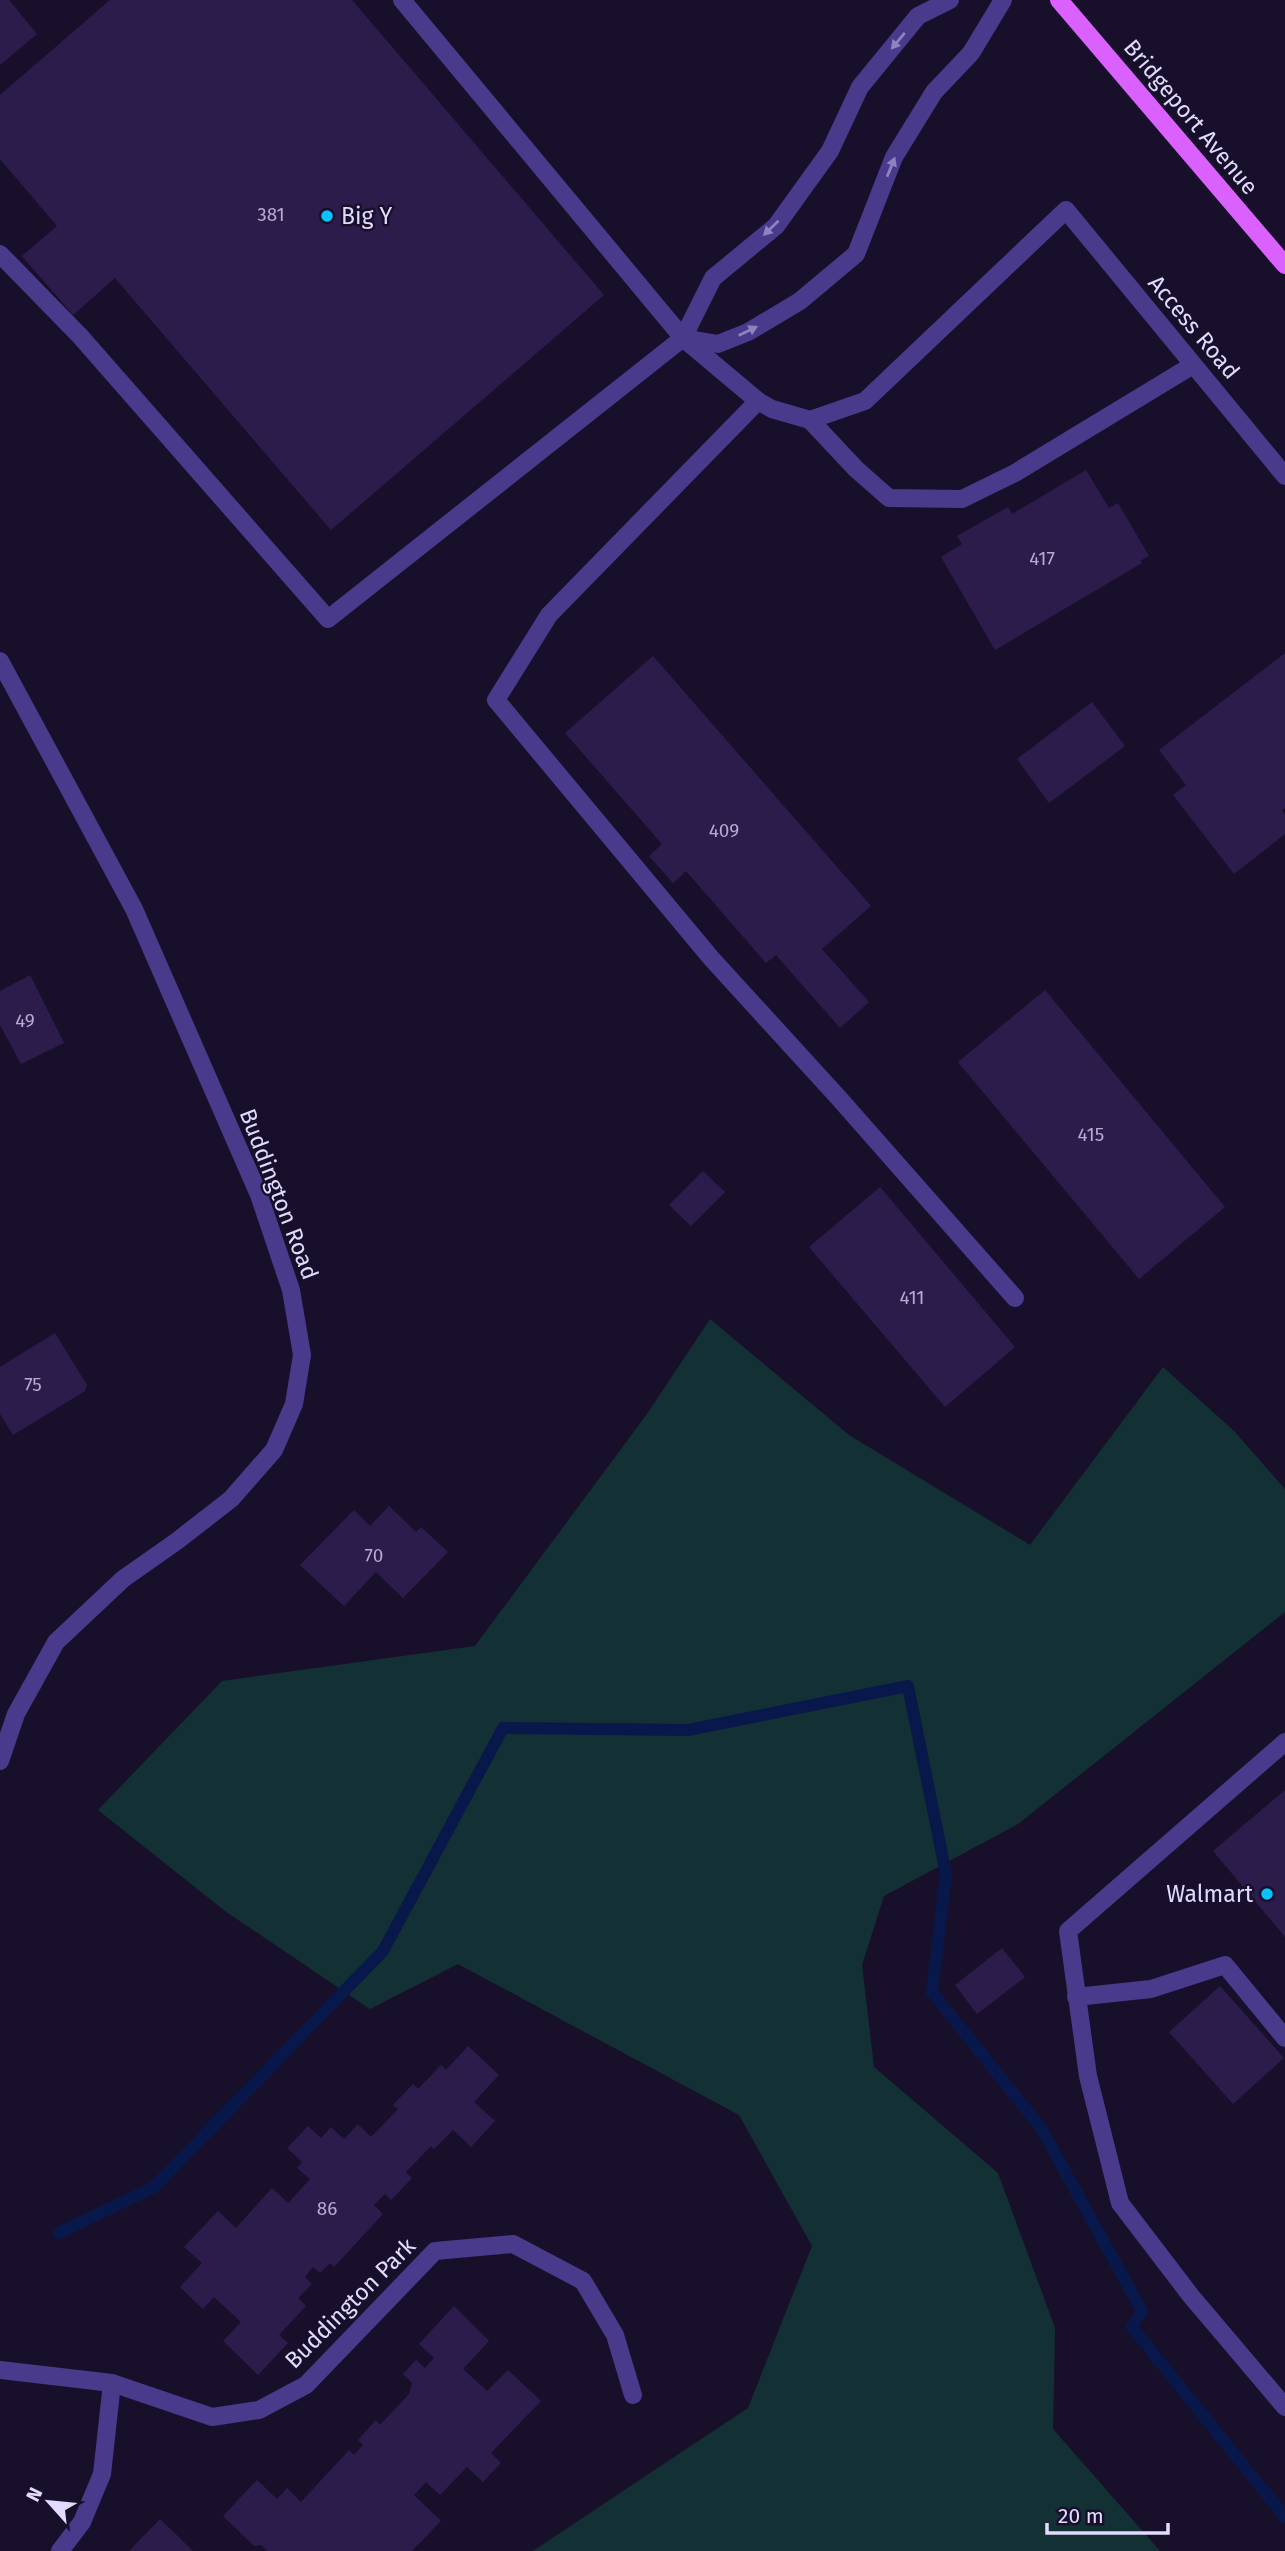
<svg xmlns="http://www.w3.org/2000/svg" width="1285" height="2551" font-family="'Fira Sans',sans-serif">
	<style>
		.green { fill: #133135 }
		.lines { fill: none; stroke-linecap: round; stroke-linejoin: round }
		.stream { stroke: #09184b; stroke-width: 12 }
		.building { fill: #2c1c4c }
		.minor { stroke: #493a8b; stroke-width: 18 }
		.major { stroke: #db61ff; stroke-width: 18 }
		.oneway { fill: #8e82bf }
		.poi-dot { fill: #06c2ff; stroke: #18102b; stroke-width: 2.5 }
		.labels { text-anchor: middle; stroke-width: 5; stroke-linejoin: round; paint-order: stroke }
		.number-label { font-size: 19px; fill: #b5aad2 }
		.street-label { font-size: 23px; fill: #e3daff; stroke: #18102b }
		.poi-label { font-size: 23px; fill: #e3daff; stroke: #18102b; text-anchor: start }
	</style>
	<rect width="100%" height="100%" fill="#18102b"/>
	<polygon class="green" points="710,1319 849,1435 1030,1545 1163,1367 1234,1431 1285,1489 1285,1612 1018,1824 884,1896 862,1965 874,2067 998,2173 1055,2328 1053,2429 1160,2551 533,2551 748,2408 812,2246 739,2115 458,1964 370,2009 225,1911 98,1810 222,1681 475,1646 647,1414"/>
	<g class="lines">
		<polyline class="stream" points="59,2233 154,2187 383,1951 503,1728 688,1730 908,1686 946,1874 932,1992 1041,2128 1142,2311 1132,2327 1285,2517"/>
	</g>
	<g class="building">
		<polygon points="0,0 9,0 37,34 0,65"/>
		<polygon points="110,0 352,0 604,295 331,530 115,278 73,315 22,256 57,226 0,159 0,95"/>
		<polygon points="1086,470 1109,508 1118,503 1149,556 1140,561 1142,563 995,650 941,557 962,544 957,536 1008,507 1012,514"/>
		<polygon points="1285,653 1285,808 1282,810 1285,815 1285,834 1234,874 1173,795 1186,785 1159,750"/>
		<polygon points="653,656 871,906 822,949 869,1002 840,1028 776,955 766,963 686,871 673,883 649,856 662,844 565,733"/>
		<polygon points="1092,702 1125,746 1049,803 1017,759"/>
		<polygon points="30,975 64,1043 21,1064 0,1025 0,991"/>
		<polygon points="1045,990 1225,1207 1139,1279 958,1062"/>
		<polygon points="703,1171 725,1192 691,1226 669,1205"/>
		<polygon points="880,1187 1015,1347 945,1407 809,1247"/>
		<polygon points="55,1333 87,1385 85,1391 13,1435 0,1414 0,1367"/>
		<polygon points="389,1506 416,1532 421,1527 448,1552 403,1598 376,1572 344,1606 300,1565 354,1510 370,1526"/>
		<polygon points="1285,1790 1285,1937 1213,1851"/>
		<polygon points="1002,1948 1025,1977 977,2014 955,1985"/>
		<polygon points="1220,1986 1284,2058 1233,2104 1169,2032"/>
		<polygon points="468,2046 499,2075 474,2102 495,2121 471,2147 453,2130 434,2149 431,2146 406,2172 412,2178 391,2200 385,2194 374,2205 383,2214 334,2267 330,2263 320,2273 313,2267 305,2277 312,2284 298,2298 306,2306 279,2335 288,2343 258,2375 223,2341 241,2322 214,2297 203,2309 180,2287 202,2263 184,2247 218,2211 236,2228 272,2188 288,2203 310,2179 297,2168 302,2162 287,2148 308,2126 321,2138 331,2127 344,2139 358,2124 371,2137 398,2109 393,2105 413,2084 418,2089 441,2065 446,2070"/>
		<polygon points="454,2306 489,2341 463,2369 487,2391 508,2370 541,2401 491,2453 501,2463 483,2482 467,2467 440,2495 426,2482 414,2495 441,2521 412,2551 267,2551 261,2545 254,2546 223,2516 257,2480 277,2499 287,2488 301,2502 349,2450 354,2455 363,2445 358,2440 376,2420 380,2425 409,2394 412,2383 403,2374 416,2360 425,2368 434,2358 419,2344"/>
		<polygon points="160,2519 193,2551 129,2551"/>
	</g>
	<g class="lines">
		<g class="minor">
			<polyline points="402,0 683,338 758,401 772,409 810,420 865,401 1066,210 1285,476"/>
			<polyline points="0,254 80,336 328,619 683,338 713,278 776,226 830,151 860,87 918,16 950,0"/>
			<polyline points="683,338 718,344 748,332 800,301 856,254 894,157 934,92 971,53 1003,0"/>
			<polyline points="758,401 549,615 496,700 711,958 837,1096 1015,1298"/>
			<polyline points="810,420 856,469 889,498 962,499 1015,473 1193,365"/>
			<polyline points="0,661 134,909 259,1195 291,1290 302,1355 294,1404 274,1450 231,1499 177,1541 123,1579 56,1642 16,1714 0,1761"/>
			<polyline points="1285,1742 1068,1931 1088,2076 1120,2203 1191,2296 1285,2407"/>
			<polyline points="1076,1997 1151,1989 1225,1965 1285,2038"/>
			<polyline points="0,2370 112,2383 212,2417 259,2410 306,2385 435,2251 513,2244 583,2281 615,2335 633,2395"/>
			<polyline points="60,2551 82,2522 102,2474 112,2383"/>
		</g>
		<polyline class="major" points="1059,0 1285,265"/>
	</g>
	<defs><path id="oneway-solid" d="M-6-.8H1V-3.2L6.5 0L1 3.2V.8H-6Z" transform="scale(1.75)"/></defs>
	<g class="oneway">
		<use href="#oneway-solid" transform="translate(898 41) rotate(130)"/>
		<use href="#oneway-solid" transform="translate(891 167) rotate(-68)"/>
		<use href="#oneway-solid" transform="translate(771 228) rotate(136)"/>
		<use href="#oneway-solid" transform="translate(748 331) rotate(-26)"/>
	</g>
	<g class="poi-dot">
		<circle cx="327" cy="216" r="7"/>
		<circle cx="1267" cy="1894" r="7"/>
	</g>
	<g class="labels">
		<g class="number-label">
			<text x="271" y="221">381</text>
			<text x="1042" y="565">417</text>
			<text x="724" y="837">409</text>
			<text x="25" y="1027">49</text>
			<text x="1091" y="1141">415</text>
			<text x="912" y="1304">411</text>
			<text x="33" y="1391">75</text>
			<text x="374" y="1562">70</text>
			<text x="327" y="2215">86</text>
		</g>
		<g class="street-label">
			<text transform="translate(1191 117) rotate(50)" y="8">Bridgeport Avenue</text>
			<text transform="translate(1194 327) rotate(50)" y="8">Access Road</text>
			<text transform="translate(279 1194) rotate(69)" y="8">Buddington Road</text>
			<text transform="translate(350 2303) rotate(-45)" y="8">Buddington Park</text>
		</g>
		<g class="poi-label">
			<text x="341" y="224">Big Y</text>
			<text x="1253" y="1902" text-anchor="end">Walmart</text>
		</g>
	</g>
	<g transform="translate(49 2502) rotate(297)" stroke="#18102b" stroke-width="5" paint-order="stroke">
	<path d="M0-5L12 26L0 18L-12 26Z" fill="#e3daff"/>
	<text y="-10" font-size="19" font-weight="bold" text-anchor="middle" fill="#e3daff">N</text>
	</g>
	<path d="M1047 2523v10h121v-10" fill="none" stroke="#e3daff" stroke-width="3.5"/>
	<text x="1058" y="2523" font-size="21" fill="#e3daff" stroke="#18102b" stroke-width="5" paint-order="stroke">20 m</text>
</svg>
